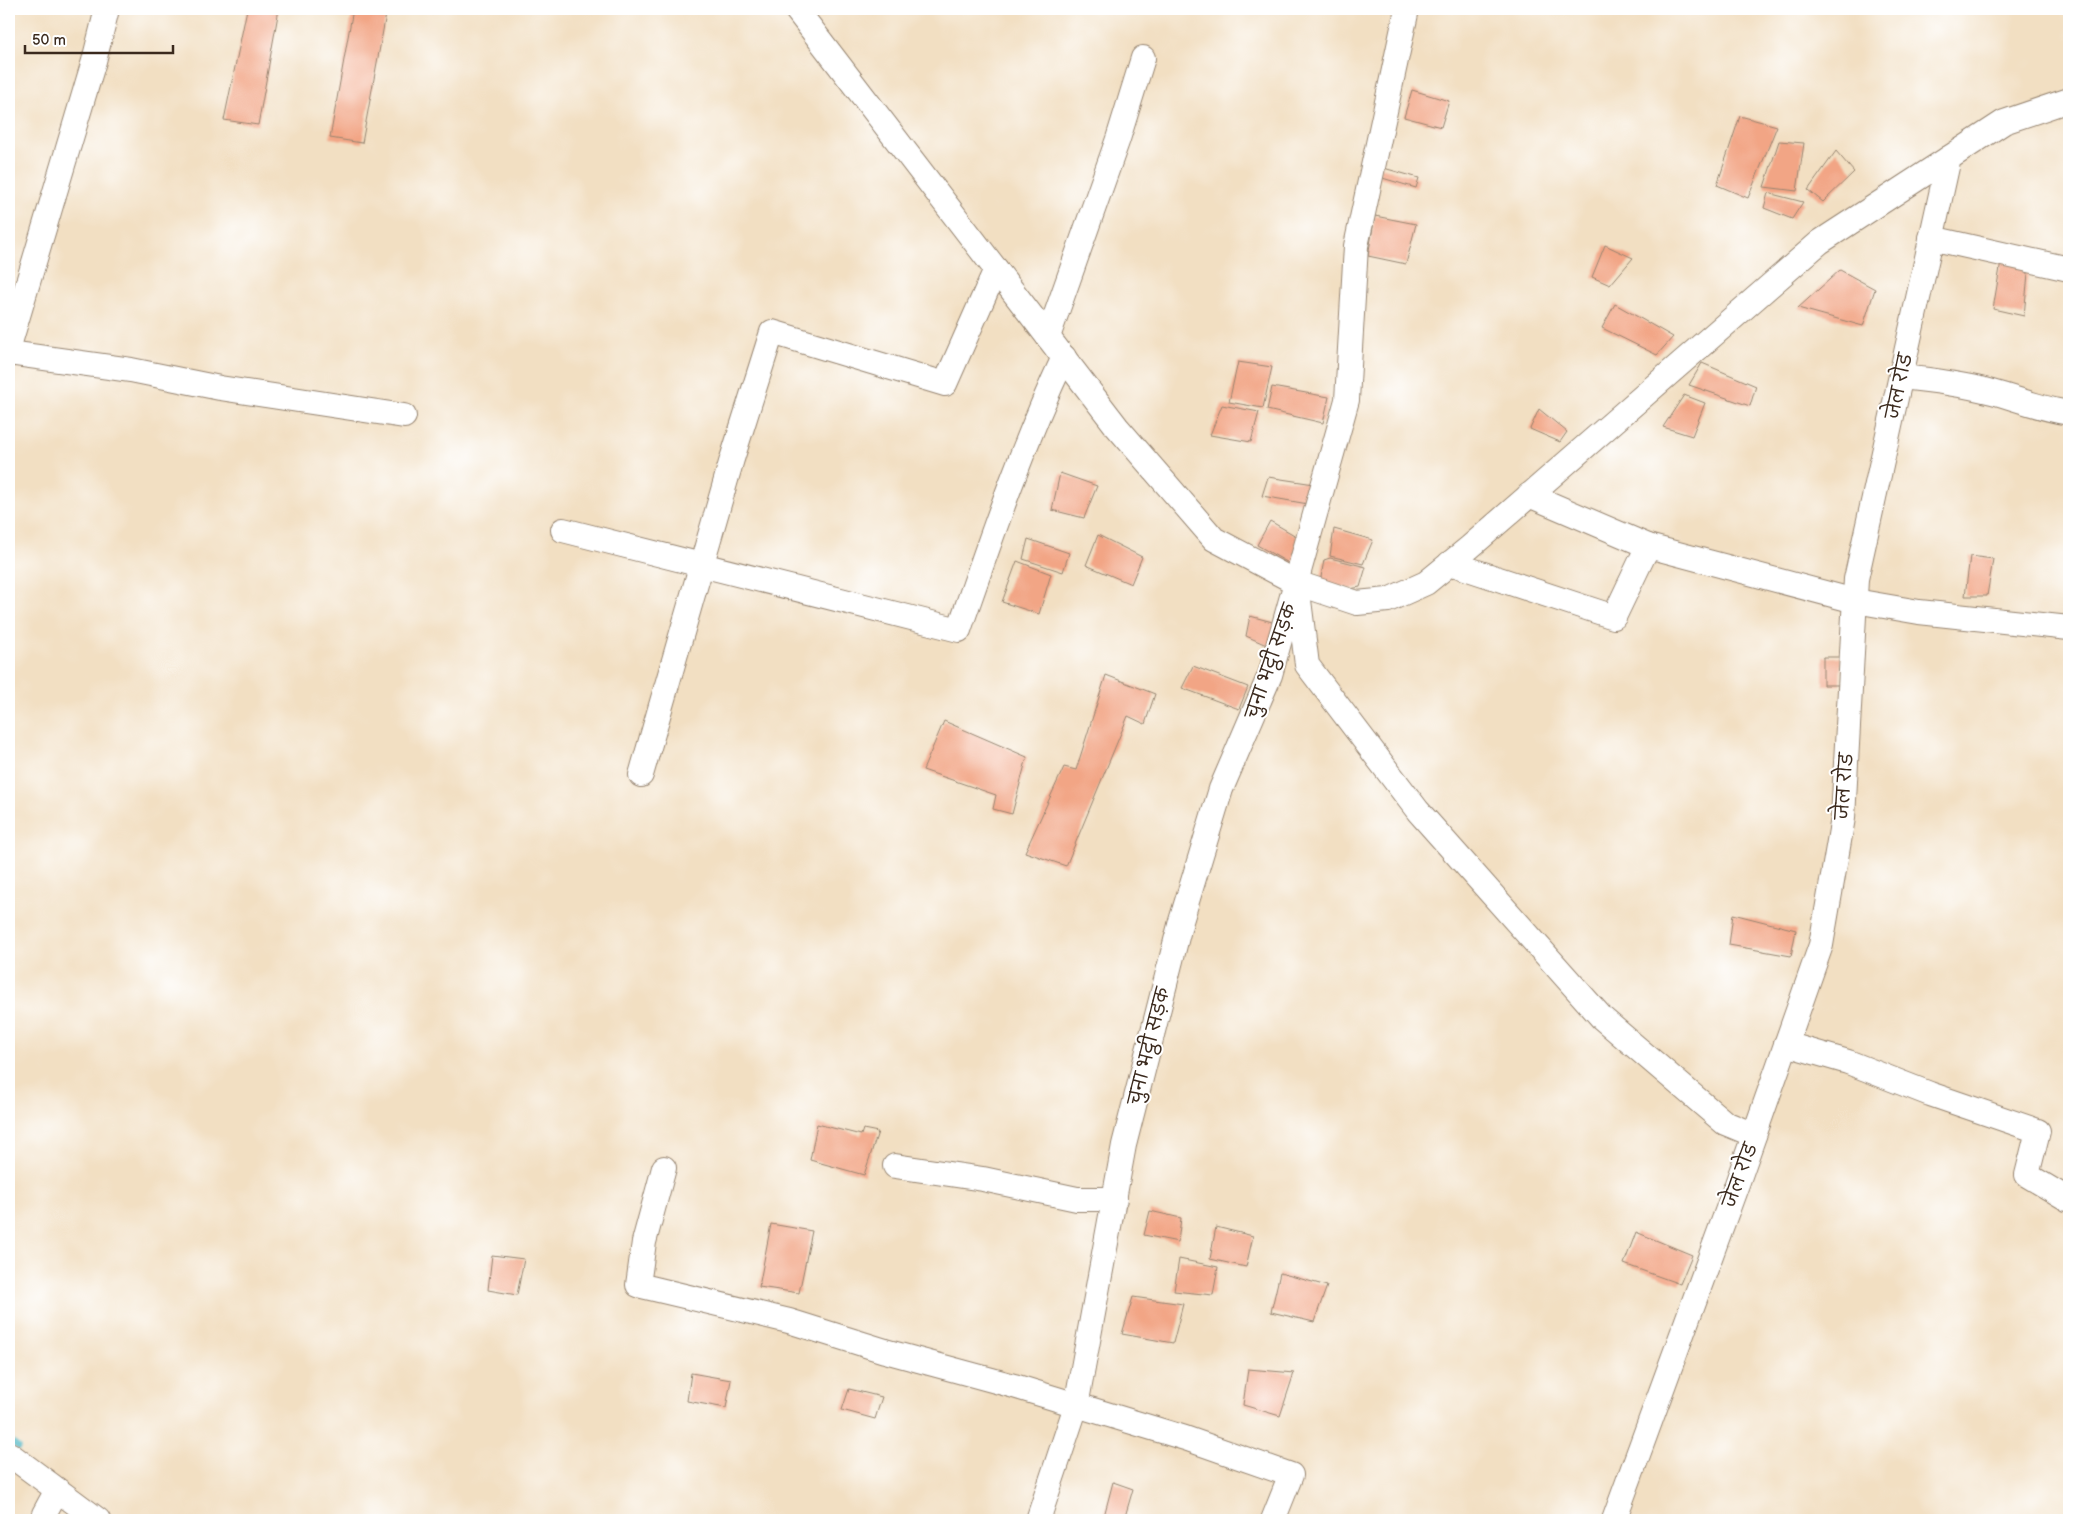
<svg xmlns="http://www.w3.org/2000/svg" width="2078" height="1529" font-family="'Balsamiq Sans','Playpen Sans Deva',sans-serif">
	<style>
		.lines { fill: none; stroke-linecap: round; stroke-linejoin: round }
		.stream { stroke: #46b4c1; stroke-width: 5.5 }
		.building { fill: #f2a585 }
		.minor-casing { stroke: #968470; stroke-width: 26 }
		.minor { stroke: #fff; stroke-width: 24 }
		.labels { text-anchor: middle; stroke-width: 4; stroke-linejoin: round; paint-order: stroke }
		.street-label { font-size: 18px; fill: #3b2a1e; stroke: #fff }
	</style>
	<rect width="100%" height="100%" fill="#fff"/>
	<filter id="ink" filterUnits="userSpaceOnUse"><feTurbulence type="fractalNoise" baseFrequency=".02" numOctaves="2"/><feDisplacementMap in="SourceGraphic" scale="10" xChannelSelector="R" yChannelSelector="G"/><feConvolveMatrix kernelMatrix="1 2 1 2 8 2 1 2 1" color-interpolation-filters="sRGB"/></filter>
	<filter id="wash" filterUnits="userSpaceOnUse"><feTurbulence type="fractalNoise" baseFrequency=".0096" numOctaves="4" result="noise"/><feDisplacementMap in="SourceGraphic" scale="20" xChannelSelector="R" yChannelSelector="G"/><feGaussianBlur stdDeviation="1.12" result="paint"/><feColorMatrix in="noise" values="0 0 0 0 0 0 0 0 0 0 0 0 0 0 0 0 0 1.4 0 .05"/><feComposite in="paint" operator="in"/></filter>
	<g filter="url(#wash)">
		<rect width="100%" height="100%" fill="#f2dfc2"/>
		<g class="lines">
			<polyline class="stream" points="9,1440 19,1448"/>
		</g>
		<g id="blocks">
			<g class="building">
				<polygon points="247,9 279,9 258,125 224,120"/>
				<polygon points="353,9 387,9 362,143 330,138"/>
				<polygon points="1412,90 1449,101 1441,127 1404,117"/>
				<polygon points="1740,116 1777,126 1748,198 1717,185"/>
				<polygon points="1779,141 1804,143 1797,191 1764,187"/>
				<polygon points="1836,151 1854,172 1823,202 1808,190"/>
				<polygon points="1380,167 1419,178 1416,188 1379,177"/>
				<polygon points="1768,193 1803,202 1792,219 1764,208"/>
				<polygon points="1375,216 1416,224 1406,264 1368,256"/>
				<polygon points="1605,245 1633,258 1610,285 1592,277"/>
				<polygon points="2002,256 2029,262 2024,316 1993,309"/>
				<polygon points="1840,270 1875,289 1863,326 1798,308"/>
				<polygon points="1615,304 1631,313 1673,337 1657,355 1602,328"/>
				<polygon points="1238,362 1272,367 1263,408 1229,402"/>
				<polygon points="1702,363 1756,386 1750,406 1689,385"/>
				<polygon points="1272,387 1329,397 1323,423 1267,410"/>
				<polygon points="1684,395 1705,403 1692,436 1663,427"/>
				<polygon points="1222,405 1259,412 1251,442 1210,435"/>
				<polygon points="1539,409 1567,432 1560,442 1530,429"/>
				<polygon points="1060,473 1097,486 1084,518 1052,510"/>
				<polygon points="1268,477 1314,484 1308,504 1262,496"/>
				<polygon points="1270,521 1303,540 1292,565 1257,545"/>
				<polygon points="1334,529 1373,540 1363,564 1330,556"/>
				<polygon points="1098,535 1142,557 1131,584 1086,565"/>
				<polygon points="1028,539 1069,553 1063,572 1023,559"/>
				<polygon points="1970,556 1993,559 1987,596 1965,596"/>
				<polygon points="1330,558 1366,567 1360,587 1350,589 1320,583 1324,560"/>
				<polygon points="1017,561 1051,574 1039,614 1002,602"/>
				<polygon points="1250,616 1280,624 1271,647 1246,636"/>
				<polygon points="1823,657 1841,657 1840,685 1823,685"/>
				<polygon points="1193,666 1248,687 1239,709 1182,688"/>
				<polygon points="1106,675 1155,694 1145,724 1128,716 1066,866 1025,852 1064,767 1076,770"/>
				<polygon points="944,721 1027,757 1012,814 993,809 996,795 923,770"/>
				<polygon points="1733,914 1796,930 1791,956 1729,945"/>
				<polygon points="817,1124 861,1135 863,1129 878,1132 864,1175 810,1160"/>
				<polygon points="1150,1211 1181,1218 1178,1242 1144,1235"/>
				<polygon points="771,1224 812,1231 799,1293 759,1287"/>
				<polygon points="1216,1227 1253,1236 1246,1267 1210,1259"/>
				<polygon points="1636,1232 1692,1255 1680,1284 1624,1264"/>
				<polygon points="492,1255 524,1259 517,1295 488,1290"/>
				<polygon points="1179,1259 1218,1267 1213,1295 1174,1291"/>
				<polygon points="1280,1273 1327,1286 1314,1322 1271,1312"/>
				<polygon points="1133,1297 1183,1304 1173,1343 1122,1334"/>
				<polygon points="1248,1369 1294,1373 1280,1416 1243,1405"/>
				<polygon points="691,1373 731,1380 726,1408 687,1401"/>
				<polygon points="849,1389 882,1397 875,1419 842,1410"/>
				<polygon points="1113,1482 1133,1489 1124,1520 1103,1520"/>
			</g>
		</g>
	</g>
	<g filter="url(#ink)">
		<use href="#blocks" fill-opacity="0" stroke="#968470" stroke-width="1"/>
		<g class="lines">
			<defs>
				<g id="minor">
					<polyline points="796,9 1117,427 1214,539 1297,583 1357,603 1388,600 1426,583 1470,547 1820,242 1949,158"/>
					<polyline points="1931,238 2069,269"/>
					<polyline points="1048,337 1118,139 1143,58"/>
					<polyline points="9,346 94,61 107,9"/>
					<polyline points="9,353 131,370 220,388 404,416"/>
					<path d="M1901 377C1931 380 1962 384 1992 392 2018 399 2042 409 2069 413"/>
					<polyline points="1529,495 1648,546"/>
					<path d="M563 530 959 630C991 538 1022 446 1064 357"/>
					<polyline points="1450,563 1614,617 1648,546 1855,601 1919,612 2069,628"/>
					<polyline points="1298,592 1307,665 1418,811 1602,1018 1725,1123 1754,1135"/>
					<polyline points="641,775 732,459 772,332 945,384 996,269"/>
					<polyline points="1786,1044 1848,1062 1930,1094 2038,1131 2027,1175 2069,1200"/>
					<polyline points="895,1166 983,1179 1077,1199 1115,1199"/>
					<polyline points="664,1168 644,1242 638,1285 789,1321 885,1351 1014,1386 1185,1438 1291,1475 1273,1520"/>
					<polyline points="9,1454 98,1520"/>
					<polyline points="43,1520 44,1514 57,1490"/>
					<polyline points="1038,1520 1076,1406 1124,1145 1181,921 1221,789 1270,675 1347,400 1356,246 1407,9"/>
					<polyline points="1614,1520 1737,1184 1821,945 1843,818 1856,579 1949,158 2004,122 2069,100"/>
				</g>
			</defs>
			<use href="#minor" class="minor-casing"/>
			<use href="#minor" class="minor"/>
		</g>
	</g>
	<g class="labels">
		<g class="street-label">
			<text transform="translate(1899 386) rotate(-78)" y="6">जेल रोड</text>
			<text transform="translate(1271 661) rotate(-71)" y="6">चुना भट्ठी सड़क</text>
			<text transform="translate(1844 786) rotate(-86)" y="6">जेल रोड</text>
			<text transform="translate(1149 1046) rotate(-76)" y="6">चुना भट्ठी सड़क</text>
			<text transform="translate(1740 1175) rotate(-70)" y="6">जेल रोड</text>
		</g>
	</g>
	<rect width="2078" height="1529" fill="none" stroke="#fff" stroke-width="30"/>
	<path d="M25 45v8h148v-8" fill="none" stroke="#3b2a1e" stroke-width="2.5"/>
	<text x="32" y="45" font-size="15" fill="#3b2a1e" stroke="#ffffff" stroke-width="4" paint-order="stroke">50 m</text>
</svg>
